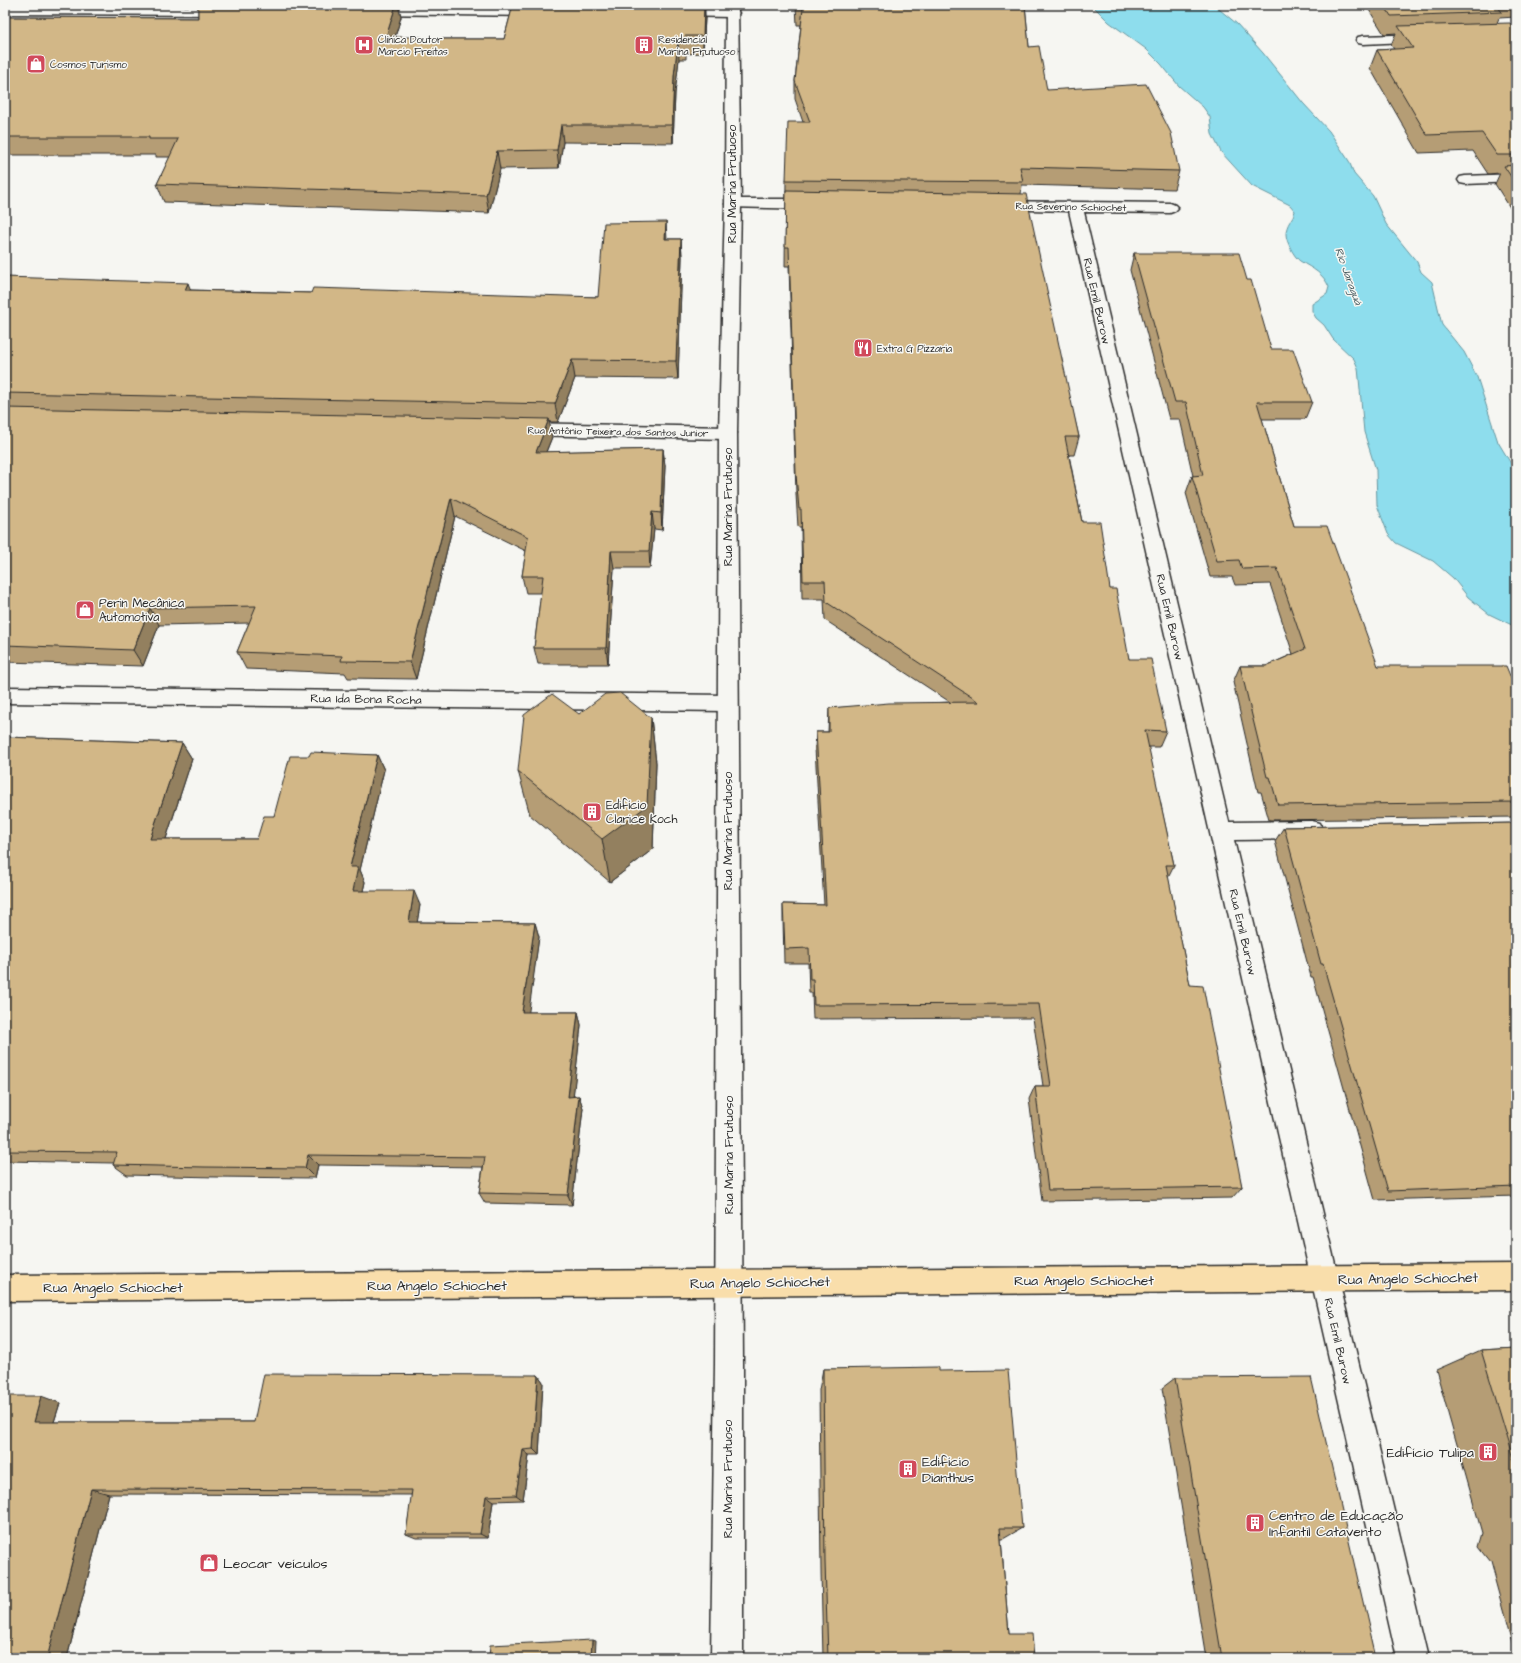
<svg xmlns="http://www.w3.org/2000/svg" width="1521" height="1663" font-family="'Architects Daughter',sans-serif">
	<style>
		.water { fill: #8edded; stroke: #66969f }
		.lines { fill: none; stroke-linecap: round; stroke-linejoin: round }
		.minor-casing { stroke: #2b2b2b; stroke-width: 3 }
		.tertiary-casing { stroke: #2b2b2b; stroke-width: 3 }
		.primary-casing { stroke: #2b2b2b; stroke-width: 3 }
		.minor { fill: #f6f6f2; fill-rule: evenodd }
		.tertiary { fill: #f6f6f2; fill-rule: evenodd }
		.primary { fill: #f9deab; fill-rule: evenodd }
		.wall { fill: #b59d74; stroke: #2b2b2b }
		.shaded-wall { fill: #93805e; stroke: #2b2b2b }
		.building { fill: #d2b787; stroke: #2b2b2b }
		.labels { text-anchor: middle; stroke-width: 3; stroke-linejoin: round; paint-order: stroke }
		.far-poi-label { font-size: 10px; fill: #2b2b2b; stroke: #f6f6f2; text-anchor: start }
		.far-street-label { font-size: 10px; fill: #2b2b2b; stroke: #f6f6f2 }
		.far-water-label { font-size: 11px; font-style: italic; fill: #44585c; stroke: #f6f6f2 }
		.street-label { font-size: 12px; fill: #2b2b2b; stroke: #f6f6f2 }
		.poi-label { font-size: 12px; fill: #2b2b2b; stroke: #f6f6f2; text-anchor: start }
		.near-street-label { font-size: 14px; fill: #2b2b2b; stroke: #f6f6f2 }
		.near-poi-label { font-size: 14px; fill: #2b2b2b; stroke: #f6f6f2; text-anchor: start }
	</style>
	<rect width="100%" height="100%" fill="#f6f6f2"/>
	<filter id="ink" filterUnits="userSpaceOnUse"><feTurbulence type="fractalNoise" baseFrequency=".025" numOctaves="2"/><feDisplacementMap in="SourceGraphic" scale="8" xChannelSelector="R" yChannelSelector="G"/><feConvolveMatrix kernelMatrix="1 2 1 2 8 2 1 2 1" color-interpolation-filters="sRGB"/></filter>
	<g filter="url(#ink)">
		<path class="water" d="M1092 5H1214L1237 24 1263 53 1303 103 1329 131 1349 161 1354 174 1373 196 1386 224 1417 262 1421 272 1432 282 1442 325 1464 352 1477 377 1498 442 1516 472V627L1489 614 1468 597 1453 578 1433 561 1396 543 1388 534 1377 505 1376 470 1364 432 1358 368 1354 359 1333 339 1324 325 1316 318 1312 311V304L1327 294 1329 287C1323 273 1313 269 1300 261 1294 257 1286 241 1286 234 1286 224 1293 219 1295 211L1290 205 1252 186 1221 152 1212 134 1210 117 1203 107 1179 86 1161 64 1146 49 1109 22Z"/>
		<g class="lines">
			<defs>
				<g id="minor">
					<polygon points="5,6 228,7 235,11 228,15 5,14"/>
					<polygon points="370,7 542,8 549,12 542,16 365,14 363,11"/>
					<polygon points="674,9 732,9 739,13 732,17 669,16 667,13 669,10"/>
					<polygon points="1423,34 1428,35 1430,38 1428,41 1363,44 1358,43 1356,40 1358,37 1363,36"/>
					<polygon points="1516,174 1516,182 1465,184 1460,183 1458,180 1460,177 1465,176"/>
					<polygon points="733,199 815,199 820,201 823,204 820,207 815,209 728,207 725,204 728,201"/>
					<polygon points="1000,201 1170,203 1175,205 1178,208 1175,211 1170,213 1084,212 1229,822 1312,821 1320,823 1323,830 1320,837 1312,839 1234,840 1429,1658 1397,1658 1069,211 995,209 992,206 995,203"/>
					<polygon points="520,423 728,427 734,429 737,433 734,437 728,439 520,435 514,433 511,429 514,425"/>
					<polygon points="5,687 727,695 734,697 737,703 734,709 727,711 5,703"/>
				</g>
				<polygon id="tertiary" points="726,5 738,5 741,204 737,433 743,1364 743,1658 711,1658 715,1364 719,433 725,204"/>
				<polygon id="primary" points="1516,1264 1516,1290 5,1301 5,1275"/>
			</defs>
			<use href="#minor" class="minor-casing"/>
			<use href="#tertiary" class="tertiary-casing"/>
			<use href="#primary" class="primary-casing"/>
			<use href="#minor" class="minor"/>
			<use href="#tertiary" class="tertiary"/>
			<use href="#primary" class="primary"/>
		</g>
		<g class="wall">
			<polygon points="198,5 405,5 404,6 399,6 401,17 395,37 422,39 504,39 513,5 706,5 706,7 705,7 705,18 703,53 686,54 686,59 679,59 675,93 673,143 563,142 559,168 500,169 489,213 164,202 157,184 170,157 156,157 156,155 5,155 5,17 198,18"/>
			<polygon points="796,5 1025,5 1029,47 1047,90 1179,171 1174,189 1022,185 1021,194 1079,437 1074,455 1069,455 1082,522 1110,589 1129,659 1166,731 1159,747 1148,747 1174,865 1168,877 1190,985 1242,1187 1232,1198 1042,1201 1029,1099 1035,1086 1043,1086 1033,1018 813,1019 812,993 809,993 808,963 784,963 783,919 783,904 824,905 815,748 816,732 828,732 829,708 950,702 825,620 824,599 802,599 801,527 798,527 796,494 789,266 785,266 786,180 803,122 795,99 795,81 801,25 797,25"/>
			<polygon points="1366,5 1516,5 1516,17 1499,18 1497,23 1516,31 1516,217 1495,184 1500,173 1488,174 1473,151 1419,153 1370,68 1377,50 1394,49 1391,45 1396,33 1384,34"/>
			<polygon points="667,239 681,239 682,257 678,379 575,378 558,422 549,422 552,437 546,452 663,449 665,466 662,530 654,529 650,568 614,568 608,664 538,664 534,648 541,593 526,593 522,576 526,551 455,516 416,679 348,678 345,673 246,669 237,652 249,623 159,625 143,666 5,662 5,277 190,290 311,293 598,297"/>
			<polygon points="1134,253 1247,280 1271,349 1312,402 1305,419 1262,419 1294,526 1378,666 1516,690 1516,817 1269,820 1261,792 1258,792 1233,682 1240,666 1266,666 1293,654 1270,584 1235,585 1232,577 1210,577 1186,493 1192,476 1193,476 1180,419 1169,419 1130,270"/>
			<polygon points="579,714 651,718 656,763 653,849 610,882 530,815 518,771"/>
			<polygon points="5,737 182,743 192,759 166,839 257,839 274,816 309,756 377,755 384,770 360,870 365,882 363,891 420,905 417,922 535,923 539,937 528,1012 578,1012 581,1025 573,1096 579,1096 583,1108 572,1205 485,1203 479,1193 483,1167 318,1165 315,1178 215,1177 127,1175 113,1165 114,1163 5,1161"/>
			<polygon points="1516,823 1516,1196 1375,1200 1313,977 1311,977 1275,841 1284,827"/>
			<polygon points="1516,1348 1516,1653 1515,1653 1490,1562 1478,1547 1482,1533 1436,1370 1481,1350"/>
			<polygon points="823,1369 938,1371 1022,1528 1003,1539 1001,1539 1009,1634 1034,1658 823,1658 821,1571 819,1390"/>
			<polygon points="538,1375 543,1382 539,1455 529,1455 523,1500 493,1501 488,1538 416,1538 406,1534 412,1495 109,1494 67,1658 5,1396 60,1403 54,1422 254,1422"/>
			<polygon points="1175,1378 1376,1658 1206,1658 1162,1388"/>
		</g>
		<g class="shaded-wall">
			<polygon points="396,5 398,5 401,17 390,54 386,37"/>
			<polygon points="704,5 705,18 703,53 703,36"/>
			<polygon points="678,41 679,59 675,93 673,143 672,125 674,76"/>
			<polygon points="561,125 563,142 559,168 557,150"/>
			<polygon points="497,151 500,169 489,213 486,195"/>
			<polygon points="666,222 667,240 665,239"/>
			<polygon points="681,239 682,257 678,379 676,361"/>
			<polygon points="188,283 195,301 185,290"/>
			<polygon points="572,360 575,378 558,422 555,404"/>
			<polygon points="549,419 552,437 539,469 536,452"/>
			<polygon points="663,449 665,466 662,530 661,513"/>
			<polygon points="451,498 455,516 416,679 410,662"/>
			<polygon points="652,512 654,529 650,568 649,551"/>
			<polygon points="611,551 614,568 608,664 606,648"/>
			<polygon points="150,608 159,625 143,666 133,650"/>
			<polygon points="651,718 656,763 653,849 610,882 602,839"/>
			<polygon points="182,743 192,759 161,854 150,839"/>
			<polygon points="377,755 384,770 360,870 365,882 360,905 353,891 350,867"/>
			<polygon points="414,891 420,905 415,936 409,922"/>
			<polygon points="535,923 539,937 527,1025 522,1012"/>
			<polygon points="578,1012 581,1025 572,1108 568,1097"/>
			<polygon points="579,1096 583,1108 572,1205 568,1195"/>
			<polygon points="308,1155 318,1165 315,1178 305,1168"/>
			<polygon points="538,1375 543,1382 539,1455 533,1449"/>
			<polygon points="41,1396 60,1403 52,1428 34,1422"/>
			<polygon points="523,1450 529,1455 523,1500 516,1495"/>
			<polygon points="91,1489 109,1494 67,1658 47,1658"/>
			<polygon points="486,1496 493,1501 488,1538 480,1534"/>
			<polygon points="592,1640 596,1641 595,1658 591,1658"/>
		</g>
		<g class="building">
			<polygon points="198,5 396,5 386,37 422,37 421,39 504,39 513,5 704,5 703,36 685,36 685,41 678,41 674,76 672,125 561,125 557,150 497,151 486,195 157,184 178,139 149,139 149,137 5,137 5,17 198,18"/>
			<polygon points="797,5 1025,5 1029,47 1039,46 1047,90 1146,84 1171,133 1179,171 1020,167 1023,182 786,180 788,122 810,122 795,81 803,8 797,8"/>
			<polygon points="1384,5 1496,5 1502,12 1391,16"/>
			<polygon points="1510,23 1516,31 1516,155 1497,155 1482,133 1427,135 1377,50 1413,48 1398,26"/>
			<polygon points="1516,165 1516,184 1504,166"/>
			<polygon points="786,190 1026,194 1079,437 1065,437 1082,522 1100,522 1110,589 1116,589 1129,659 1151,659 1166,731 1145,730 1174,865 1166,865 1190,985 1203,986 1242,1187 1048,1190 1035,1086 1051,1086 1039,1004 814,1005 813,979 810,979 809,948 785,949 783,904 826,905 816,732 829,732 829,708 889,703 979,702 826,602 825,581 803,581 801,509 799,509 796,475 789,247 785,247"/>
			<polygon points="666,222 665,239 681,239 676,361 572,360 555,404 5,393 5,277 188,283 185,290 311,293 313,288 598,297 604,223"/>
			<polygon points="1134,253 1239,253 1247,280 1251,280 1271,349 1293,349 1312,402 1257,402 1294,526 1327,526 1378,666 1506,666 1516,690 1516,802 1278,805 1270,777 1267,777 1240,666 1266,666 1305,649 1277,568 1242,569 1239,560 1217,561 1192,476 1203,475 1186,402 1175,402"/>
			<polygon points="5,408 549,419 536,452 663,449 661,513 652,512 649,551 611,551 606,648 534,648 543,576 522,576 528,537 451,498 410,662 341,661 342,656 237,652 256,606 150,608 133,650 5,645"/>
			<polygon points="620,693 651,718 647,806 602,839 518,771 524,715 552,694 579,714 605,694"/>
			<polygon points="5,737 182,743 150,839 257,839 264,816 274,816 290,756 309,756 311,752 377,755 350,867 358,867 353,891 414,891 409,922 535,923 522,1012 578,1012 568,1097 579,1096 568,1195 479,1193 485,1157 308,1155 305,1168 204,1167 113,1165 117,1152 5,1151"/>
			<polygon points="1516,823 1516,948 1511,948 1516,962 1516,1186 1388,1191 1323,964 1321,964 1284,827"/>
			<polygon points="1516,1348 1516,1466 1481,1350"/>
			<polygon points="938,1367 938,1371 1008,1370 1022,1528 1000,1528 1009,1634 1032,1634 1034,1658 828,1658 825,1562 823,1369"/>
			<polygon points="264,1374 538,1375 533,1449 523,1450 516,1495 486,1496 480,1534 406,1534 412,1490 91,1489 47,1658 5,1658 5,1396 41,1396 34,1422 254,1422"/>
			<polygon points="1311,1377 1376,1658 1222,1658 1175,1378"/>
			<polygon points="592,1640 591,1658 489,1658 490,1645"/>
		</g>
	</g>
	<defs>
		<symbol id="hospital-square" viewBox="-11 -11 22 22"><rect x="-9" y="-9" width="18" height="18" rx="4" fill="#d1495b" stroke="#f6f6f2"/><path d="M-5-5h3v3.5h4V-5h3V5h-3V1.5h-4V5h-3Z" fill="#fff"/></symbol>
		<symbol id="building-square" viewBox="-11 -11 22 22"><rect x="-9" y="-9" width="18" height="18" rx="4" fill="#d1495b" stroke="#f6f6f2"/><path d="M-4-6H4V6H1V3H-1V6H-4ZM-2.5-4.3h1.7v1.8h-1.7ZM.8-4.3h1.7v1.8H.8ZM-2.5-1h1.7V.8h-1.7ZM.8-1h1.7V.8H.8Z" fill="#fff"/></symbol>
		<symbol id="shop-square" viewBox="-11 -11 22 22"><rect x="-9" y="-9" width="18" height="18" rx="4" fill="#d1495b" stroke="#f6f6f2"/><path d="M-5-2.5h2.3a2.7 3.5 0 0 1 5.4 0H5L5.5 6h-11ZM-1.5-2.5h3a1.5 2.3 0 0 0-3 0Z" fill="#fff"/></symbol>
		<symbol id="restaurant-square" viewBox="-11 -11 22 22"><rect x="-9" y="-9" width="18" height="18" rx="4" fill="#d1495b" stroke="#f6f6f2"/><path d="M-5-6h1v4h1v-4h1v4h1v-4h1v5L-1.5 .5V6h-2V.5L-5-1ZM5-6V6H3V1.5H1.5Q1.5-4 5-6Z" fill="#fff"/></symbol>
	</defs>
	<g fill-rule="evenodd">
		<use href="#hospital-square" x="353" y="34" width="22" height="22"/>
		<use href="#building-square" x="633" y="34" width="22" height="22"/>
		<use href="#shop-square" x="25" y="53" width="22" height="22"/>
		<use href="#restaurant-square" x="852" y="337" width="22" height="22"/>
		<use href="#shop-square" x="74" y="599" width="22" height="22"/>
		<use href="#building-square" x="581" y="801" width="22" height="22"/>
		<use href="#building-square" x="1477" y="1441" width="22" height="22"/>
		<use href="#building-square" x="897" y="1458" width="22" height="22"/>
		<use href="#building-square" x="1244" y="1512" width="22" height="22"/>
		<use href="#shop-square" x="198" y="1552" width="22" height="22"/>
	</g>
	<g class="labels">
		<g class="far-poi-label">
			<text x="378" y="43">Clínica Doutor<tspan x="378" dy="12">Marcio Freitas</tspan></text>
			<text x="658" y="43">Residencial<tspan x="658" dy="12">Marina Frutuoso</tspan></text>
			<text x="50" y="68">Cosmos Turismo</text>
			<text x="877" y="352">Extra G Pizzaria</text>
		</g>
		<g class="far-street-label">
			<text transform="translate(1071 206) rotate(1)" y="4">Rua Severino Schiochet</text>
			<text transform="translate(618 431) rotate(1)" y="4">Rua Antônio Teixeira dos Santos Junior</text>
		</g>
		<g class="far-water-label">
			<text transform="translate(1349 276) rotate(70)" y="4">Rio Jaraguá</text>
		</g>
		<g class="street-label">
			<text transform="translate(732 184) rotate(-90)" y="4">Rua Marina Frutuoso</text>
			<text transform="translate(1097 301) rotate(77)" y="4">Rua Emil Burow</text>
			<text transform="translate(728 507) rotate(-90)" y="4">Rua Marina Frutuoso</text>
			<text transform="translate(1170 617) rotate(77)" y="4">Rua Emil Burow</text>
			<text transform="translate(366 699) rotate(1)" y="4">Rua Ida Bona Rocha</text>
			<text transform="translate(728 831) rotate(-90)" y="4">Rua Marina Frutuoso</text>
			<text transform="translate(1243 932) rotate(77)" y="4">Rua Emil Burow</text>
			<text transform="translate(729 1155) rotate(-90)" y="4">Rua Marina Frutuoso</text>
			<text transform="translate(1338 1341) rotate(77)" y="4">Rua Emil Burow</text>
			<text transform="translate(728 1479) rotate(-90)" y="4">Rua Marina Frutuoso</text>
		</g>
		<g class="poi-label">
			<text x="99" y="607">Perin Mecânica<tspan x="99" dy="14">Automotiva</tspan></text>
			<text x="606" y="809">Edifício<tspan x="606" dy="14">Clarice Koch</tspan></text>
		</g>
		<g class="near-street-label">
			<text transform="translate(1408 1278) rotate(-1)" y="5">Rua Angelo Schiochet</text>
			<text x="1084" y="1285">Rua Angelo Schiochet</text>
			<text transform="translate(760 1282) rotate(-1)" y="5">Rua Angelo Schiochet</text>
			<text x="437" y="1290">Rua Angelo Schiochet</text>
			<text x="113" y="1292">Rua Angelo Schiochet</text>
		</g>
		<g class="near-poi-label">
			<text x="1474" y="1457" text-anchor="end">Edifício Tulipa</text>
			<text x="922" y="1466">Edifício<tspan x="922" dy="16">Dianthus</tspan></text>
			<text x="1269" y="1520">Centro de Educação<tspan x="1269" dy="16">Infantil Catavento</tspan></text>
			<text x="223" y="1568">Leocar veículos</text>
		</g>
	</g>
	<rect width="1521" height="1663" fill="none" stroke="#f6f6f2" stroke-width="20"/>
	<rect x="10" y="10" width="1501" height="1643" fill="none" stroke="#2b2b2b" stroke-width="1.5" filter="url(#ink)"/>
</svg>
